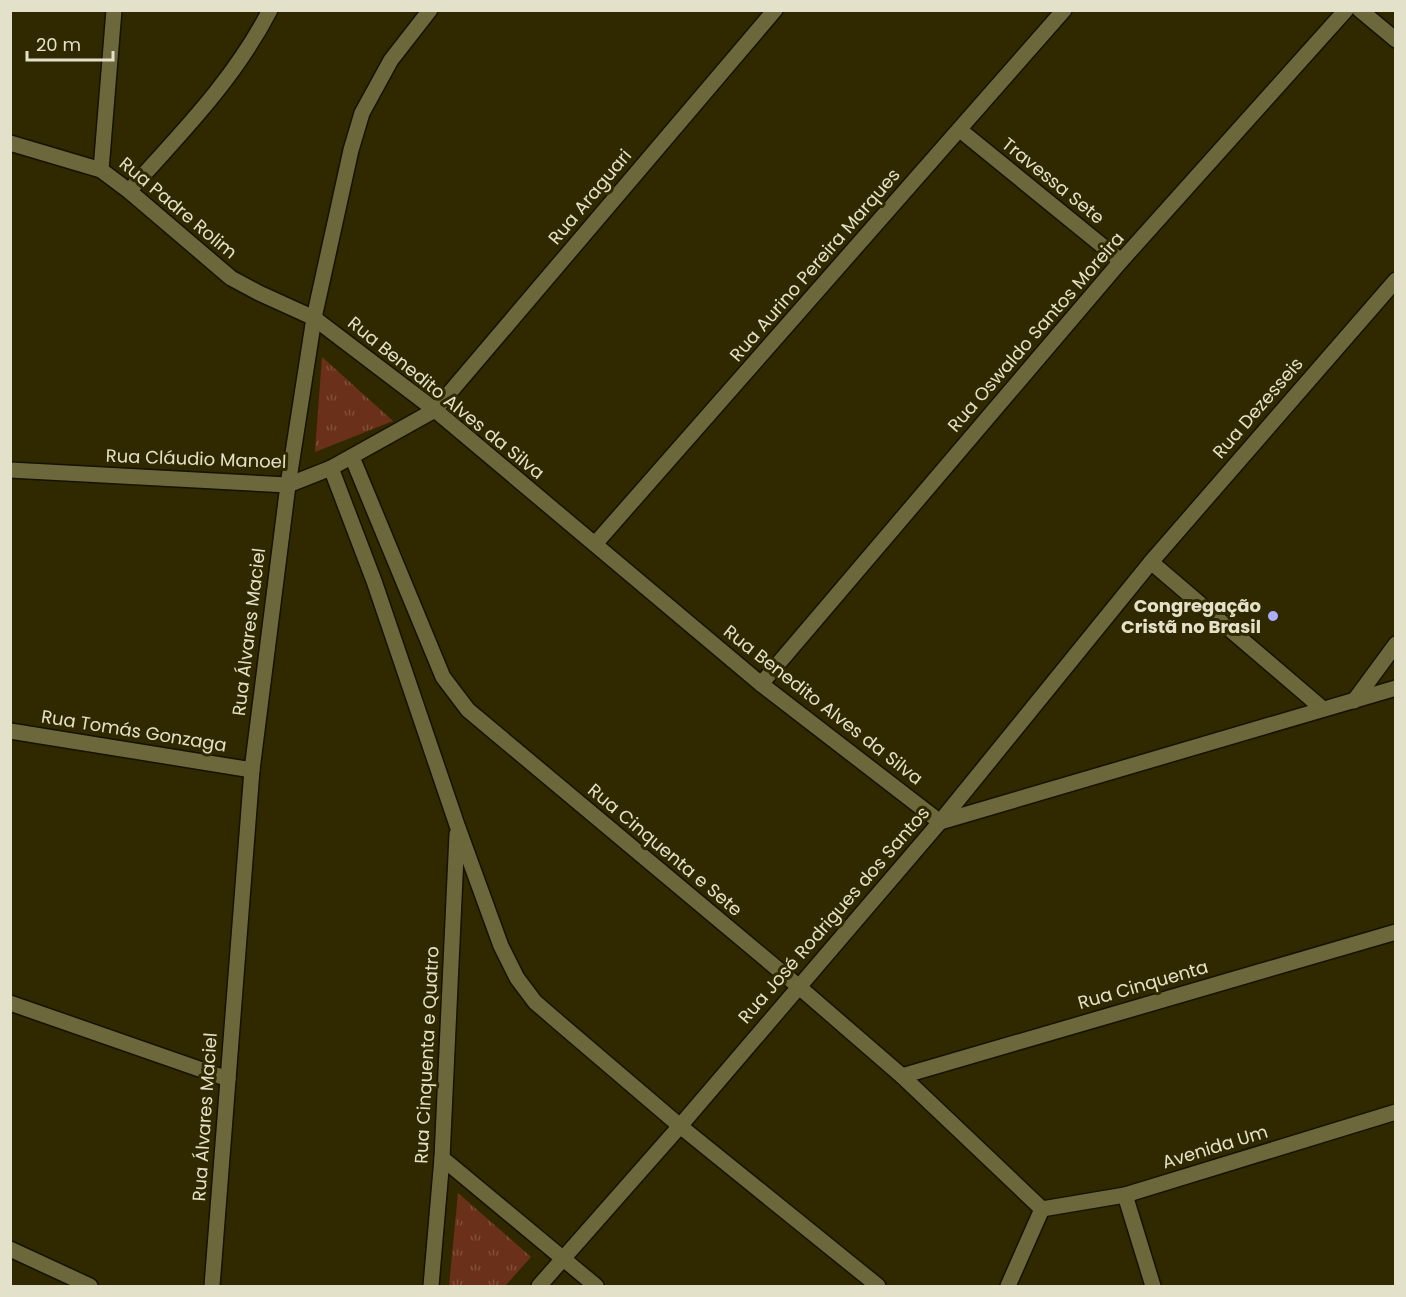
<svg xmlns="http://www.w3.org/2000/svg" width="1406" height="1297" font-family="Poppins,sans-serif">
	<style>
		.grass { fill: url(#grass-tufts) }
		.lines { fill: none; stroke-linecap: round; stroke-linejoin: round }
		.minor-casing { stroke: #151200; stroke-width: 18 }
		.minor { stroke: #6d673c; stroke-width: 15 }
		.poi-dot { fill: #abaffb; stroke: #302900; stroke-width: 2 }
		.labels { text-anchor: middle; stroke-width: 6; stroke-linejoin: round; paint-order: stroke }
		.street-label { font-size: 18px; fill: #e4e1ca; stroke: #302900 }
		.poi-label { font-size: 18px; font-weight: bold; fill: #e4e1ca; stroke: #302900; text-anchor: end }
	</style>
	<defs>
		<pattern id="grass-tufts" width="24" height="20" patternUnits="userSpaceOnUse" patternTransform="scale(1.5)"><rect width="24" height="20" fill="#6b3019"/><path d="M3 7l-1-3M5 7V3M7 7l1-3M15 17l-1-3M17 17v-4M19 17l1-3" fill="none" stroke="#804e39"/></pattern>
	</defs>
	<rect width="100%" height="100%" fill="#302900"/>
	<g class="grass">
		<polygon points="322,357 393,421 315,452"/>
		<polygon points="458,1193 531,1257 505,1286 449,1286"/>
	</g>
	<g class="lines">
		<defs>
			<g id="minor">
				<polyline points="1360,10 1396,40"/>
				<polyline points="960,130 1121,261"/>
				<polyline points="10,143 101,170 129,191 231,278 259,293 314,318 435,410 761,684 940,822 1396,688"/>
				<polyline points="101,170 114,10"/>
				<path d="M129 191C181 133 234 80 270 10"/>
				<polyline points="352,457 443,677 468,710 798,986 902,1076 1042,1209"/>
				<polyline points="331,468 374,581 457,825 501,946 517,978 535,1002 557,1021 680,1126 878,1286"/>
				<polyline points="10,470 288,485 331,468 435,410 775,10"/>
				<polyline points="595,544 1064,10"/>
				<polyline points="1151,562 1323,709"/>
				<polyline points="761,684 1121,261 1346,10"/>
				<polyline points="1354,701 1396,644"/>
				<polyline points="10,731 252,770"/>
				<polyline points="10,1003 228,1079"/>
				<polyline points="902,1076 1396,932"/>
				<polyline points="442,1158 596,1286"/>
				<polyline points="1125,1195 1153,1286"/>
				<polyline points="1042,1209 1125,1195 1396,1112"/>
				<polyline points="10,1249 90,1286"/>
				<polyline points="212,1286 252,770 288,485 314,318 351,150 362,113 391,60 430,10"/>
				<polyline points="431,1286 442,1158 457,834"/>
				<polyline points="539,1286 680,1126 940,822 1151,562 1396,280"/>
				<polyline points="1008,1286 1042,1209"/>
			</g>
		</defs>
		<use href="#minor" class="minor-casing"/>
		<use href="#minor" class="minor"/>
	</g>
	<circle class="poi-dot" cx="1273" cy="616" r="6"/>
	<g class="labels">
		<g class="street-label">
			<text transform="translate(1053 181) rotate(39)" y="6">Travessa Sete</text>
			<text transform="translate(590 197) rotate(-50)" y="6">Rua Araguari</text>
			<text transform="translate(178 208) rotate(40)" y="6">Rua Padre Rolim</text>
			<text transform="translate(815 265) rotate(-49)" y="6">Rua Aurino Pereira Marques</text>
			<text transform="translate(1036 332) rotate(-49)" y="6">Rua Oswaldo Santos Moreira</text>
			<text transform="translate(446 398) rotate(39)" y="6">Rua Benedito Alves da Silva</text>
			<text transform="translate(1258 408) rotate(-49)" y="6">Rua Dezesseis</text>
			<text transform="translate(196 459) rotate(2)" y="6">Rua Cláudio Manoel</text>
			<text transform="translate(249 632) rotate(-83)" y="6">Rua Álvares Maciel</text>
			<text transform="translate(823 705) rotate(38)" y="6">Rua Benedito Alves da Silva</text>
			<text transform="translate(134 731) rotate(9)" y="6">Rua Tomás Gonzaga</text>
			<text transform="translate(665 850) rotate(40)" y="6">Rua Cinquenta e Sete</text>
			<text transform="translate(834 915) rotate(-49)" y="6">Rua José Rodrigues dos Santos</text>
			<text transform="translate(1143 985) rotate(-16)" y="6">Rua Cinquenta</text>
			<text transform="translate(427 1055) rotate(-87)" y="6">Rua Cinquenta e Quatro</text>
			<text transform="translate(205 1117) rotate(-86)" y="6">Rua Álvares Maciel</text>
			<text transform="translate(1215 1147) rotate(-17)" y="6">Avenida Um</text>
		</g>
		<g class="poi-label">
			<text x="1261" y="612">Congregação<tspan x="1261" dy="21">Cristã no Brasil</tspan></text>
		</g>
	</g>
	<rect width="1406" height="1297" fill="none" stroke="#e4e1ca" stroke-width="24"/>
	<path d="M27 51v9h86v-9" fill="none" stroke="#e4e1ca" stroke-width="3"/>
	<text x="36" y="51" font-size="18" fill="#e4e1ca" stroke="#302900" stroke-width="4.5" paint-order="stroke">20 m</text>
</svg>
